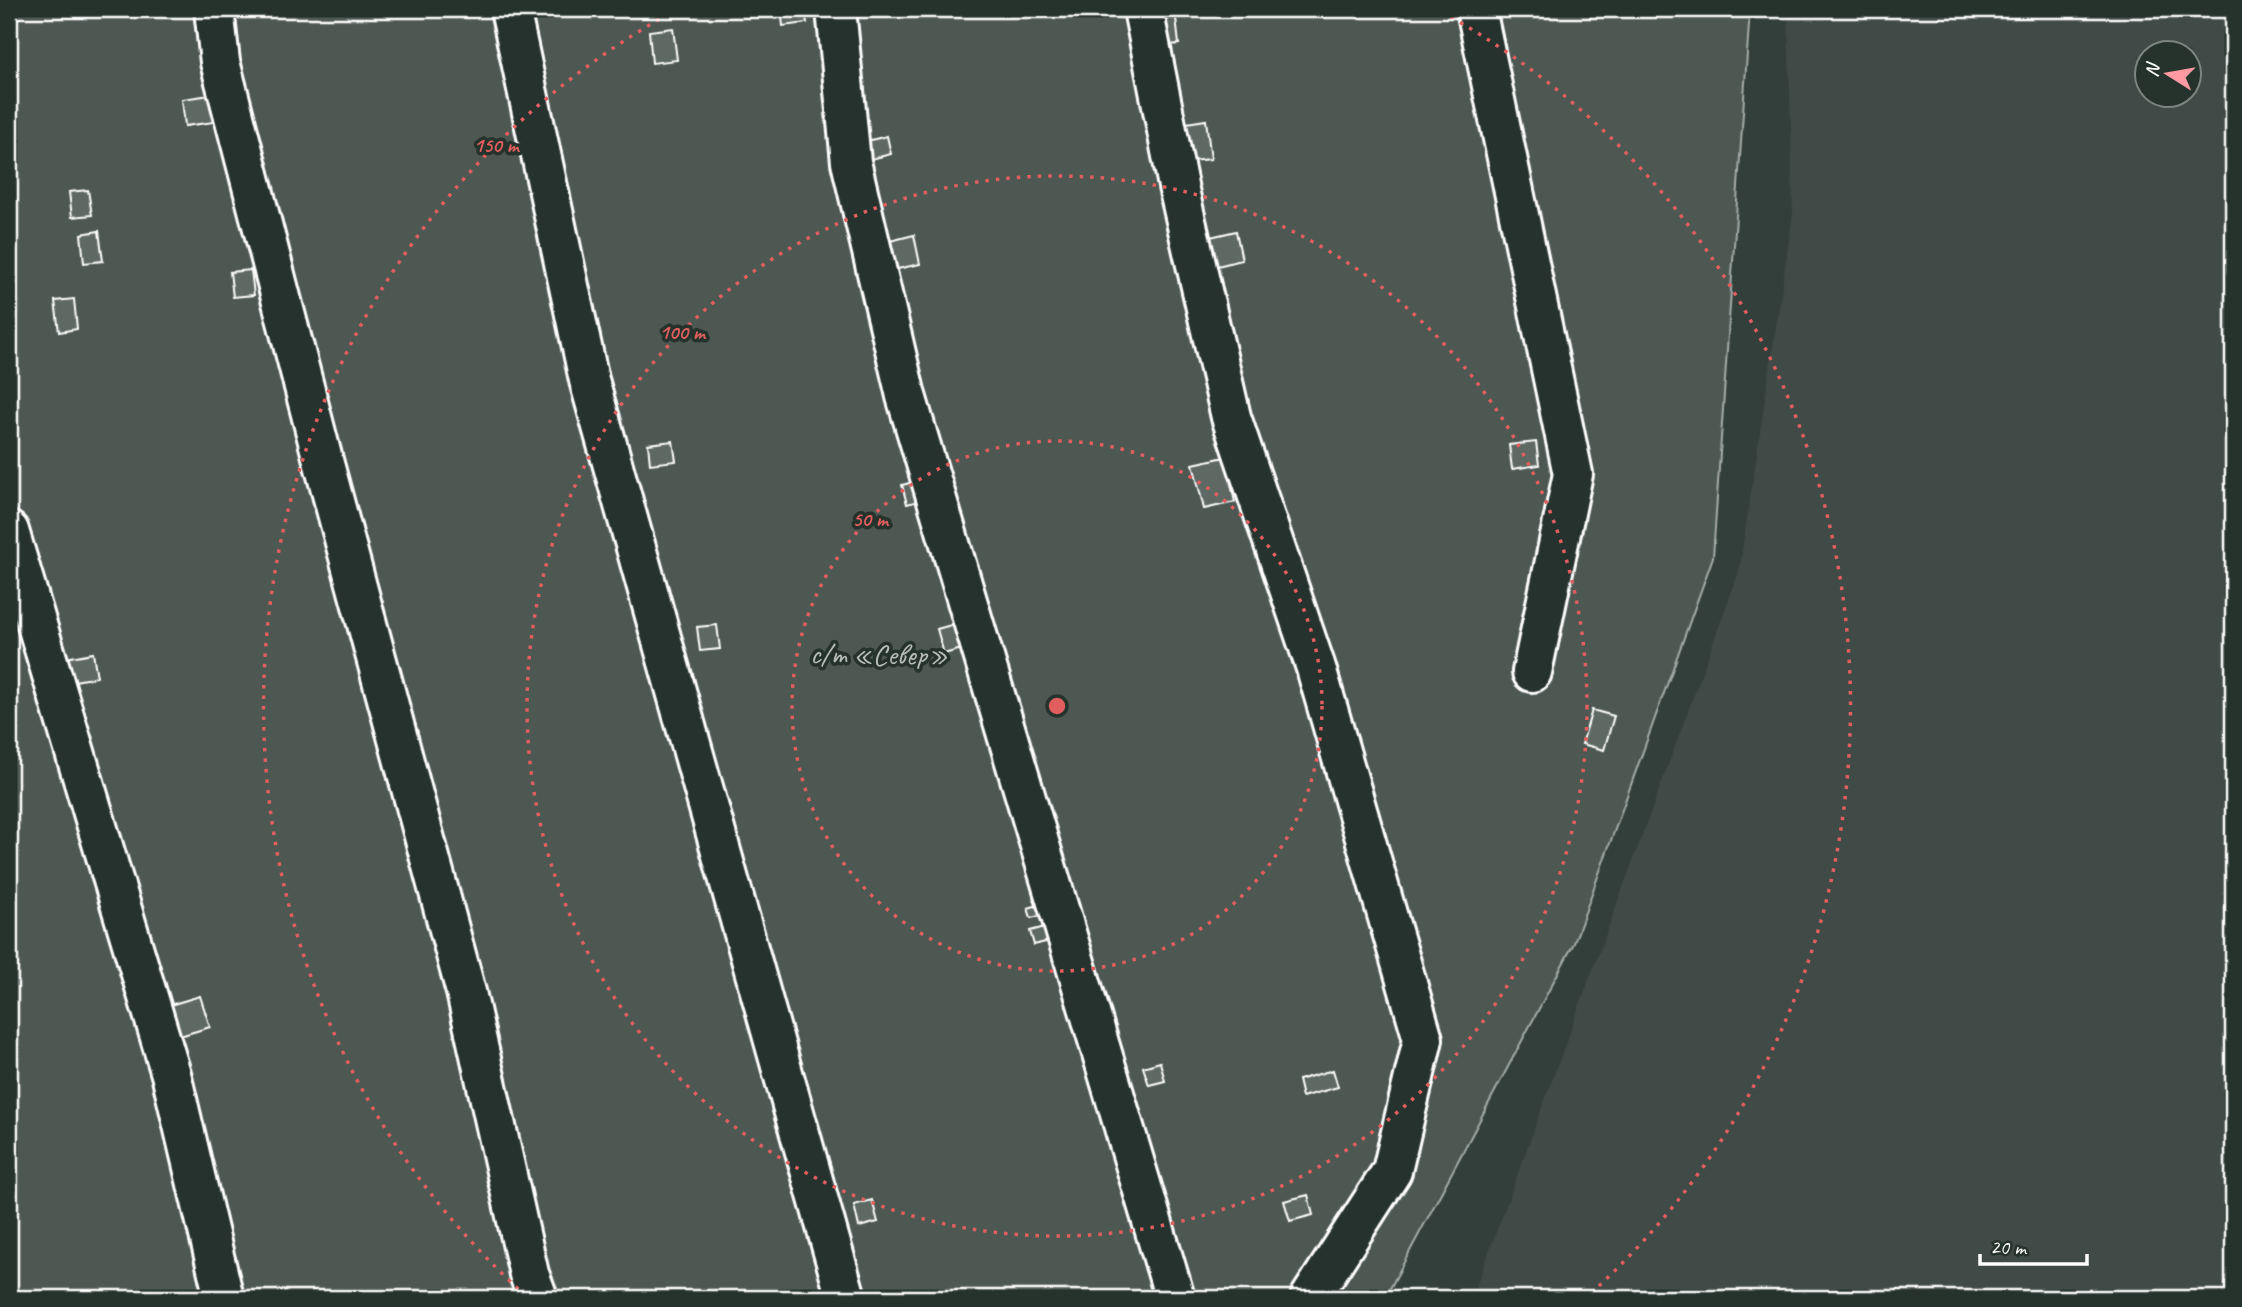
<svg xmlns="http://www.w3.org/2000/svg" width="2242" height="1307" font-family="Caveat,sans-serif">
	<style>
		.built { fill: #404c47; fill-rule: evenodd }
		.green { fill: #4d5853; stroke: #a6aca9; stroke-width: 2 }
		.building { fill: #5f6964; stroke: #fff; stroke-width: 2 }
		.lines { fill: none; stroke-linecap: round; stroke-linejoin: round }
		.minor-casing { stroke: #fff; stroke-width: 44 }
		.minor { stroke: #26332d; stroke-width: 38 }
		.ring { fill: none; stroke: #e05e5e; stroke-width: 3.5; stroke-dasharray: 3.5 7 }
		.labels { text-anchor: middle; stroke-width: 7; stroke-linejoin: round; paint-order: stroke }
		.park-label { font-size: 30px; fill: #b8bcba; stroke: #26332d }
		.centre { fill: #e05e5e; stroke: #26332d; stroke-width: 3.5 }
		.ring-label { font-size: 21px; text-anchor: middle; font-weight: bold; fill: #e05e5e; stroke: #26332d; stroke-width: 7; stroke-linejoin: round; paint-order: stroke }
	</style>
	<rect width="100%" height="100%" fill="#333f3a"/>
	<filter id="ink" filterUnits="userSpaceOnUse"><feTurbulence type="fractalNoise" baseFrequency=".0143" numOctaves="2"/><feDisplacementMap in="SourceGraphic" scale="14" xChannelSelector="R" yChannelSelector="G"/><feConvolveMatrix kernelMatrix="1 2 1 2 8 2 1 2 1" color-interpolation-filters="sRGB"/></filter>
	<g filter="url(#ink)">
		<path class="built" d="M1788 9H2233V1298H1472L1739 572 1793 214ZM2148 52H2190V94H2148Z"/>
		<polygon class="green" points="9,9 1750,9 1713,557 1574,943 1385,1298 9,1298"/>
		<g class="building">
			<polygon points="781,9 805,9 807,23 783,26"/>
			<polygon points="1088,9 1114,9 1115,12 1089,16"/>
			<polygon points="1175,9 1179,44 1159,46 1154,11"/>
			<polygon points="673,28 677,60 652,63 649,31"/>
			<polygon points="211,95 214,122 185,126 182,99"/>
			<polygon points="1206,120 1211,159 1190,161 1186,123"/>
			<polygon points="887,136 891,154 867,160 863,142"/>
			<polygon points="88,190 92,215 72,217 69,192"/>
			<polygon points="99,231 103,261 84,263 81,234"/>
			<polygon points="1236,231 1242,260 1213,267 1206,238"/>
			<polygon points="914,235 920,264 893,270 886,242"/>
			<polygon points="251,270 254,295 233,297 230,272"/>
			<polygon points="74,299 77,329 59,332 55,301"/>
			<polygon points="673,441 676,461 650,464 648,444"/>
			<polygon points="1536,442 1539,465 1512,469 1509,445"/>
			<polygon points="1225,457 1235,502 1204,509 1193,464"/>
			<polygon points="921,480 926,499 907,504 902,485"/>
			<polygon points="962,622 969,647 944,654 937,629"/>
			<polygon points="717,625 720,649 700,651 697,627"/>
			<polygon points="93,653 97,677 69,682 65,658"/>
			<polygon points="1592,710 1614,716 1604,750 1582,744"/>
			<polygon points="1049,902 1052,913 1031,918 1028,908"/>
			<polygon points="1049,926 1053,940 1034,945 1030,931"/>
			<polygon points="200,996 210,1027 180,1036 170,1005"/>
			<polygon points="1160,1062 1165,1081 1149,1085 1143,1067"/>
			<polygon points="1333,1070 1338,1087 1302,1097 1298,1080"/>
			<polygon points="1308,1195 1313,1215 1290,1221 1284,1201"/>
			<polygon points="872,1200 878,1222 859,1227 854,1205"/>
		</g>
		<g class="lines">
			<defs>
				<g id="minor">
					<polyline points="214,9 220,62 324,464 466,992 529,1274 538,1298"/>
					<polyline points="510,9 589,380 846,1298"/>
					<polyline points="836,9 851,162 906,396 1175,1298"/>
					<polyline points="1143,9 1178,186 1231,417 1316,668 1423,1039 1392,1171 1310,1298"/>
					<polyline points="1476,9 1573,474 1532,672"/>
					<polyline points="9,531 171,1074 224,1298"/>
				</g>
			</defs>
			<use href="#minor" class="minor-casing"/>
			<use href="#minor" class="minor"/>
		</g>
	</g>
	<g class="ring">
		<circle cx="1057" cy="706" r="265"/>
		<circle cx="1057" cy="706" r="530"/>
		<path d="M526 1296A794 794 0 0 1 672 12M1442 12A794 794 0 0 1 1588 1296"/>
	</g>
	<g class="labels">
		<g class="park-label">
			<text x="879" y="664">с/т «Север»</text>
		</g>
	</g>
	<circle cx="1057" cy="706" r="10" class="centre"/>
	<g class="ring-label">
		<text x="496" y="152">150 m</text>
		<text x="682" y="339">100 m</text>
		<text x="870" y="526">50 m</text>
	</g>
	<rect width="2242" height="1307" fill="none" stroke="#26332d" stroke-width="35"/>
	<rect x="18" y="18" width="2207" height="1272" fill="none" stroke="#fff" stroke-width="2.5" filter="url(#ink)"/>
	<g transform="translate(2168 74) rotate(281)"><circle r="33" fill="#26332d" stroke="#7d8581" stroke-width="2"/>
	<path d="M0-5L12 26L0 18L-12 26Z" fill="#ff9aa2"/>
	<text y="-10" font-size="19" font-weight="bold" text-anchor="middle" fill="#ffffff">N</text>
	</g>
	<path d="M1980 1254v10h107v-10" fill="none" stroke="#ffffff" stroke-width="3.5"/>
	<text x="1990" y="1254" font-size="21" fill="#ffffff" stroke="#26332d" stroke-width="5" paint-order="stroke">20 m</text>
</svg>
